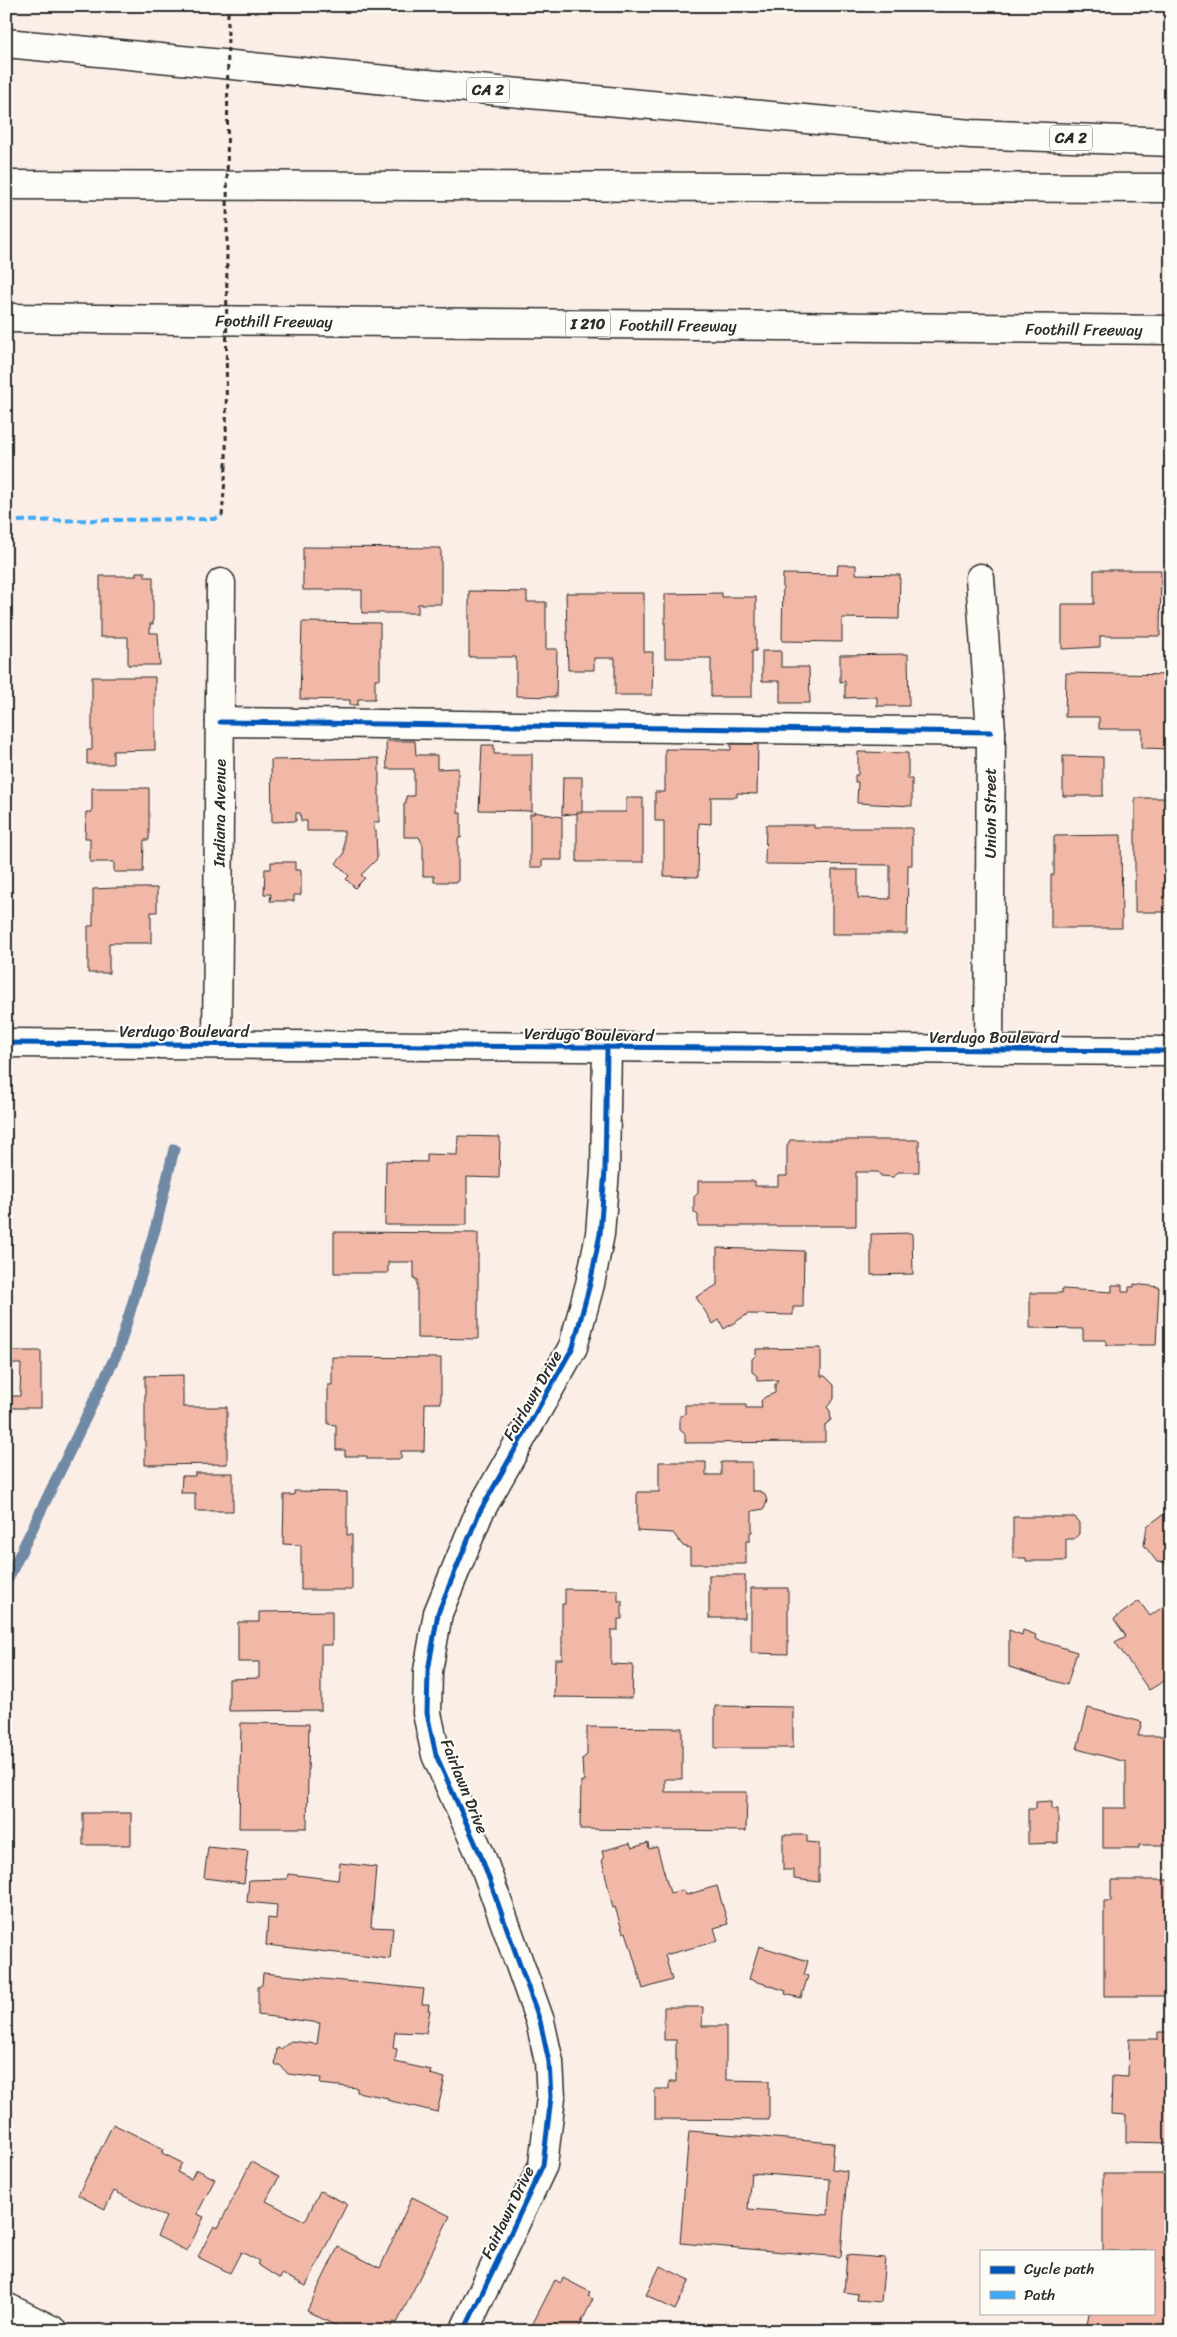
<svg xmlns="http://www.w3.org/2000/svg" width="1177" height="2337" font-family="Sriracha,sans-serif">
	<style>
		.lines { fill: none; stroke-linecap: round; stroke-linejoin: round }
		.stream { stroke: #708aa6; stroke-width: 11 }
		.building { fill: #f1b8a7; stroke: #2b2b2b; fill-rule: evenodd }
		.minor-casing { stroke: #2b2b2b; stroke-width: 31 }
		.major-casing { stroke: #2b2b2b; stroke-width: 31 }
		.highway-casing { stroke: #2b2b2b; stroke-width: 31 }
		.path { stroke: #2b2b2b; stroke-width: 3; stroke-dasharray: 5 4; stroke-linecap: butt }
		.minor { stroke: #fdfcf7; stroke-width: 28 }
		.major { stroke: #fdfcf7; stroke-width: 28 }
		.highway { stroke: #fdfcf7; stroke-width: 28 }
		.path-bridge { stroke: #2b2b2b; stroke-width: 3; stroke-dasharray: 5 4; stroke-linecap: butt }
		.quiet { stroke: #3fa9f5; stroke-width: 4; stroke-dasharray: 8 4; stroke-linecap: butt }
		.cycleway-casing { stroke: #fdfcf7; stroke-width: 8 }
		.cycleway { stroke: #0057b8; stroke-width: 5 }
		.labels { text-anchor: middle; stroke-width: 4.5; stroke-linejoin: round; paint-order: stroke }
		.shield { fill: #fdfcf7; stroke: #6a6a68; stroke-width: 1 }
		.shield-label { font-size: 15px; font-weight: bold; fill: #2b2b2b }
		.street-label { font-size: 16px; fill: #2b2b2b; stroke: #fdfcf7 }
	</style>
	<rect width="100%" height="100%" fill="#fbeee7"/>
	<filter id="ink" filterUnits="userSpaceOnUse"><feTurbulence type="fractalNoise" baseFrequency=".02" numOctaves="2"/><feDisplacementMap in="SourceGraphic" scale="10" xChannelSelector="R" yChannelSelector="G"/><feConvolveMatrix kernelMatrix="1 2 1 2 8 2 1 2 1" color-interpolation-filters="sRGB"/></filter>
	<g filter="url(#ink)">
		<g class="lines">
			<polyline class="stream" points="6,1583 118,1351 156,1226 174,1149"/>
		</g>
		<g class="building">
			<polygon points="303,547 441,548 441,604 418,604 418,613 362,613 362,590 303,590"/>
			<polygon points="838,565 856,565 856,574 900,575 899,619 842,618 842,642 782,641 783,574 837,575"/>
			<polygon points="1094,570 1161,570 1160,636 1100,636 1100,647 1062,649 1062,604 1094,604"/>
			<polygon points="136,572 145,572 145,577 153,577 153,624 150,624 150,633 158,633 160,665 128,665 128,637 100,637 100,576 136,576"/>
			<polygon points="469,591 527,592 527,602 546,602 546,649 557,649 556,697 516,696 516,657 469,657"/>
			<polygon points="566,593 644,593 644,652 653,652 652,695 615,695 615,658 594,658 594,670 568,670"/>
			<polygon points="722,593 722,597 756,597 756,651 752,651 752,697 711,697 711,658 665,658 665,594"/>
			<polygon points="302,622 380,623 380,679 375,679 375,699 358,699 358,705 350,705 350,700 300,699"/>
			<polygon points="762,651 781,651 781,667 809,667 810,703 780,703 780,681 762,681"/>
			<polygon points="908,654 909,706 877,706 877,697 845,698 845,681 840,682 840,655"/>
			<polygon points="1066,673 1171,675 1171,749 1142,748 1142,729 1099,729 1099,717 1065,717"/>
			<polygon points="92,677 155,677 155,750 113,751 113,764 87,764 87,750 92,750"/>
			<polygon points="386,741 415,741 416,755 437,755 437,769 458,768 458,813 461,813 461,838 458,838 458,882 434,882 434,876 423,876 423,845 419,837 404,837 404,803 406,803 406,796 414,796 414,769 387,769"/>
			<polygon points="731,744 758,744 757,794 737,793 737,797 711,797 711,824 699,823 698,877 664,876 664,821 655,821 655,792 665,792 665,749 731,750"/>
			<polygon points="482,745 494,745 494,754 532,754 532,811 479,810"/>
			<polygon points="858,752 908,753 908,779 912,779 912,806 857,803 858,782 855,782 855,775 858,775"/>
			<polygon points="1063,756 1103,757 1103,796 1063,796"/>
			<polygon points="379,758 379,822 374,822 374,831 376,831 377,859 361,875 365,878 355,888 346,879 349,876 336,863 344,854 344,831 307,831 307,821 301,821 300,813 296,813 296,821 272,822 271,760"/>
			<polygon points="563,777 582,777 582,813 562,815"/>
			<polygon points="92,788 149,788 149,840 144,840 143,872 114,872 114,862 90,862 90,838 85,838 86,812 92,812"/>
			<polygon points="626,798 643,798 643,862 577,862 577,812 626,812"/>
			<rect x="1135" y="798" width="36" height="114"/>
			<polygon points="534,812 562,817 562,860 542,860 542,867 530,867 530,814 534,814"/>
			<polygon points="766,825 814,825 814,828 912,828 912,865 908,865 907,934 832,934 832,870 858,870 858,898 890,899 890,865 765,864"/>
			<polygon points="1121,835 1122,928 1051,928 1051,875 1054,875 1054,836"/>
			<polygon points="271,862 295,862 295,870 301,870 301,895 294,895 294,901 270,901 271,894 264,894 265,869 271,869"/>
			<polygon points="114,888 157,888 157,912 151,912 151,943 109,943 109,973 88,973 88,926 93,926 93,889"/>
			<polygon points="458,1136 500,1137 499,1178 467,1177 467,1225 385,1225 386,1161 427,1162 427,1154 457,1155"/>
			<polygon points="790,1140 919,1140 919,1172 898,1172 894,1177 881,1176 878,1172 856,1172 856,1226 698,1226 698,1215 694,1212 694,1197 698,1193 698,1181 755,1181 755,1186 778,1186 778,1176 787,1176 787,1146"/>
			<polygon points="334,1232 478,1233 478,1339 417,1338 417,1279 414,1279 414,1262 388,1262 388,1273 334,1273"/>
			<polygon points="912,1233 913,1274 871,1275 871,1234"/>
			<polygon points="717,1248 804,1251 803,1307 793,1307 793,1315 748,1314 724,1329 719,1320 713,1324 696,1297 717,1285"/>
			<polygon points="1134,1284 1159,1287 1156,1345 1106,1345 1106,1340 1083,1340 1083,1329 1030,1328 1030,1293 1062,1293 1062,1289 1112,1292 1112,1285 1122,1285 1122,1292 1129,1292 1129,1287 1134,1287"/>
			<polygon points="821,1348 821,1376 825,1376 834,1385 834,1399 827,1407 830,1411 831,1420 825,1425 825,1442 685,1443 685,1434 680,1430 680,1417 685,1414 685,1405 746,1405 746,1408 762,1408 761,1401 765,1397 775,1393 775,1385 778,1380 757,1381 757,1376 752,1372 752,1359 756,1355 756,1349"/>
			<polygon points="6,1351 41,1351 41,1408 6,1408 6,1396 20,1396 21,1364 6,1364"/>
			<polygon points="332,1357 441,1358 441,1403 425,1403 424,1451 401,1451 401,1459 367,1459 367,1456 345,1456 345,1450 336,1450 336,1425 328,1424 328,1385 332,1385"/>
			<polygon points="183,1375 183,1407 227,1407 227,1464 145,1465 145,1376"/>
			<polygon points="659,1462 706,1462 706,1475 721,1475 721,1462 752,1462 752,1491 760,1491 765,1495 767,1501 764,1509 752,1511 752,1532 750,1532 750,1541 746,1541 746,1564 690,1564 690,1548 683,1546 673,1533 637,1531 637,1492 659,1492"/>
			<polygon points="195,1473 233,1473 233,1511 195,1511 195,1493 181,1493 182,1476 195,1476"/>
			<polygon points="294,1491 347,1492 347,1535 352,1535 352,1590 301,1590 301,1545 283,1544 284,1495 294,1495"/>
			<polygon points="1164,1514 1171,1515 1171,1568 1167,1563 1157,1562 1144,1545 1147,1526"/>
			<polygon points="1013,1517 1075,1517 1079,1523 1079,1534 1074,1539 1066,1539 1066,1561 1026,1561 1026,1558 1013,1558"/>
			<rect x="709" y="1575" width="36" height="43"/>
			<polygon points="751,1588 788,1588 788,1654 751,1653"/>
			<polygon points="565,1589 618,1590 618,1601 622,1601 622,1619 618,1619 618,1630 611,1630 611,1664 633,1665 632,1698 554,1697 555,1659 562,1659 562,1604 565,1604"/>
			<polygon points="1139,1601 1150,1616 1171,1601 1171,1677 1149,1690 1115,1642 1126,1636 1114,1619"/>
			<polygon points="332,1611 332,1645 321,1645 321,1710 229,1711 229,1679 259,1678 259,1662 238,1662 238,1622 259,1622 259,1612"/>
			<polygon points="1009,1630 1022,1635 1023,1630 1036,1635 1035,1639 1077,1652 1067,1685 1009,1667"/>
			<polygon points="715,1706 793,1707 793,1748 715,1748"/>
			<polygon points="1088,1708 1142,1722 1138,1736 1171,1736 1171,1845 1139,1845 1139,1848 1103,1848 1103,1808 1126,1808 1126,1762 1077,1749"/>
			<polygon points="241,1723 309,1724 307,1828 239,1828"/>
			<polygon points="587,1727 682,1728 682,1779 665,1779 665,1792 747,1792 746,1831 580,1829 581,1781 586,1781 583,1777 582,1759 587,1755"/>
			<polygon points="1052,1801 1052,1809 1058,1809 1058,1843 1028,1844 1028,1809 1036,1809 1036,1802"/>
			<rect x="83" y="1813" width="48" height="32"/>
			<polygon points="783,1835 807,1835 807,1842 819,1843 819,1882 794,1879 794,1870 783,1870"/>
			<polygon points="630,1843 632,1848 648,1843 649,1849 657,1847 670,1893 684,1890 686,1895 717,1886 728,1924 714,1928 718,1941 665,1955 672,1980 643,1989 626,1932 623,1933 615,1907 613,1908 602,1860 604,1859 602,1851"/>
			<polygon points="208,1847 248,1851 244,1883 204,1878"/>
			<polygon points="340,1863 376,1867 371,1927 393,1928 390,1959 266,1945 268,1918 276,1919 277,1905 247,1902 249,1880 287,1879 288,1874 338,1880"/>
			<polygon points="1111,1880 1171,1880 1171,1996 1104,1996 1104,1901 1111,1901"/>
			<polygon points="759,1946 808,1961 804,1975 808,1976 801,1998 785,1994 786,1991 749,1979"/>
			<polygon points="263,1973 424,1989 422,2004 429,2004 428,2010 430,2010 426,2033 395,2032 393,2048 397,2049 395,2062 431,2070 430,2074 445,2078 437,2112 387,2100 388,2098 357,2092 357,2088 320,2084 321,2078 288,2074 280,2065 275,2065 277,2048 281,2049 291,2041 317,2044 320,2023 258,2015 258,1987 262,1985"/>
			<polygon points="664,2007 703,2007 702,2026 726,2026 726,2080 769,2081 769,2120 655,2119 655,2089 669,2089 669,2082 676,2082 676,2040 664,2040"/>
			<polygon points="1158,2032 1171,2032 1171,2143 1126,2142 1126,2115 1111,2114 1112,2076 1128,2077 1129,2039 1158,2039"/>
			<polygon points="113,2124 164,2149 162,2153 182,2163 177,2172 191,2179 196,2169 215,2179 197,2214 204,2217 187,2251 157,2236 166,2217 114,2191 105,2209 78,2195"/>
			<path d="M689 2131 834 2143 832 2169 847 2171 841 2257 680 2243ZM751 2173 830 2179 828 2215 748 2209Z"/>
			<polygon points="251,2162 279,2177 266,2201 305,2221 320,2191 347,2204 306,2286 282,2274 280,2279 257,2264 259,2261 241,2252 230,2273 198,2257 214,2226 218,2228"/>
			<polygon points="1103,2174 1171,2174 1171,2327 1162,2331 1086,2331 1089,2313 1153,2313 1153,2251 1103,2251"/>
			<polygon points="412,2197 450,2216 397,2323 393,2322 389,2331 355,2331 347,2327 346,2331 307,2311 338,2247 380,2268"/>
			<polygon points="847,2255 885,2258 881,2302 857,2300 858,2294 844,2292"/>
			<polygon points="660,2266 690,2280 675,2310 646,2295"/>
			<polygon points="563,2278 590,2292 588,2296 593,2299 577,2331 529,2331 555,2280 561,2283"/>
		</g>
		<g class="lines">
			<defs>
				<g id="minor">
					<polyline points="980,578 991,732 989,1049"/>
					<polyline points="220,722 991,732"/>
					<path id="s1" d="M217 1043 221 583"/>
					<polyline points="6,2307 54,2331"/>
					<polyline points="464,2331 543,2165 551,2097 549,2062 540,2021 481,1856 436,1755 427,1713 428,1671 438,1613 479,1513 573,1347 590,1284 600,1234 605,1171 607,1047"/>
				</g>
				<polyline id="major" points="6,1043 1171,1051"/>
				<g id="highway">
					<polyline points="6,43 530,94 971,134 1171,142"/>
					<polyline points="6,185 1171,188"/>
					<path id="s2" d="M6 318 1171 330"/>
				</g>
			</defs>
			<use href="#minor" class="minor-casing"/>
			<use href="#major" class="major-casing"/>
			<use href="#highway" class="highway-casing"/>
			<polyline class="path" points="222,516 226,467"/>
			<use href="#minor" class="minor"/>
			<use href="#major" class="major"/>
			<use href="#highway" class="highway"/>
			<polyline class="path-bridge" points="226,467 228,6"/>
			<polyline class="quiet" points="6,521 214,519 222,516"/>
			<defs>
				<g id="cycleway">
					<polyline points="220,722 991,732"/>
					<polyline points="6,1043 1171,1051"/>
					<polyline points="464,2331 543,2165 551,2097 549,2062 540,2021 481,1856 436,1755 427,1713 428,1671 438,1613 479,1513 573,1347 590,1284 600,1234 605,1171 607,1047"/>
				</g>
			</defs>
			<use href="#cycleway" class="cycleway-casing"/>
			<use href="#cycleway" class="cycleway"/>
		</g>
	</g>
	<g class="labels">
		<g class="shield">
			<rect x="467" y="77.5" width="42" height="25" rx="4"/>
			<rect x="1050" y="125.5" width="42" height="25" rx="4"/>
			<rect x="565.5" y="311.5" width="45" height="25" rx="4"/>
		</g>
		<g class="shield-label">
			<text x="488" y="95">CA 2</text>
			<text x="1071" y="143">CA 2</text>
			<text x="588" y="329">I 210</text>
		</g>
		<g class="street-label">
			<text dy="6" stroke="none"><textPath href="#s2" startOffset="268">Foothill Freeway</textPath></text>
			<text dy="6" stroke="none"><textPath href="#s2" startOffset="672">Foothill Freeway</textPath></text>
			<text dy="6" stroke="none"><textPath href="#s2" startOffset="1078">Foothill Freeway</textPath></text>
			<text dy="6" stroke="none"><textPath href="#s1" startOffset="230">Indiana Avenue</textPath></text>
			<text transform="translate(990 813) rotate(-90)" y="6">Union Street</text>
			<text x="184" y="1037">Verdugo Boulevard</text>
			<text transform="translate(589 1034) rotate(1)" y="6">Verdugo Boulevard</text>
			<text x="994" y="1043">Verdugo Boulevard</text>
			<text transform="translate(532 1395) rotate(-60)" y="6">Fairlawn Drive</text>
			<text transform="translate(465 1786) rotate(68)" y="6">Fairlawn Drive</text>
			<text transform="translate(507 2212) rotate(-64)" y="6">Fairlawn Drive</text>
		</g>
	</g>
	<rect width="1177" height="2337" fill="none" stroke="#fdfcf7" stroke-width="25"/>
	<rect x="12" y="12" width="1152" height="2312" fill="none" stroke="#2b2b2b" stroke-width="2" filter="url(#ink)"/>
	<rect x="980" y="2250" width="175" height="65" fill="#fdfcf7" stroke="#a9a8a5"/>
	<rect x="990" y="2266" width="25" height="8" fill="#0057b8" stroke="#a9a8a5"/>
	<text x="1024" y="2274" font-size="15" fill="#2b2b2b">Cycle path</text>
	<rect x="990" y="2291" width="25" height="8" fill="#3fa9f5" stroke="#a9a8a5"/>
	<text x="1024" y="2300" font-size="15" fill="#2b2b2b">Path</text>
</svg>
